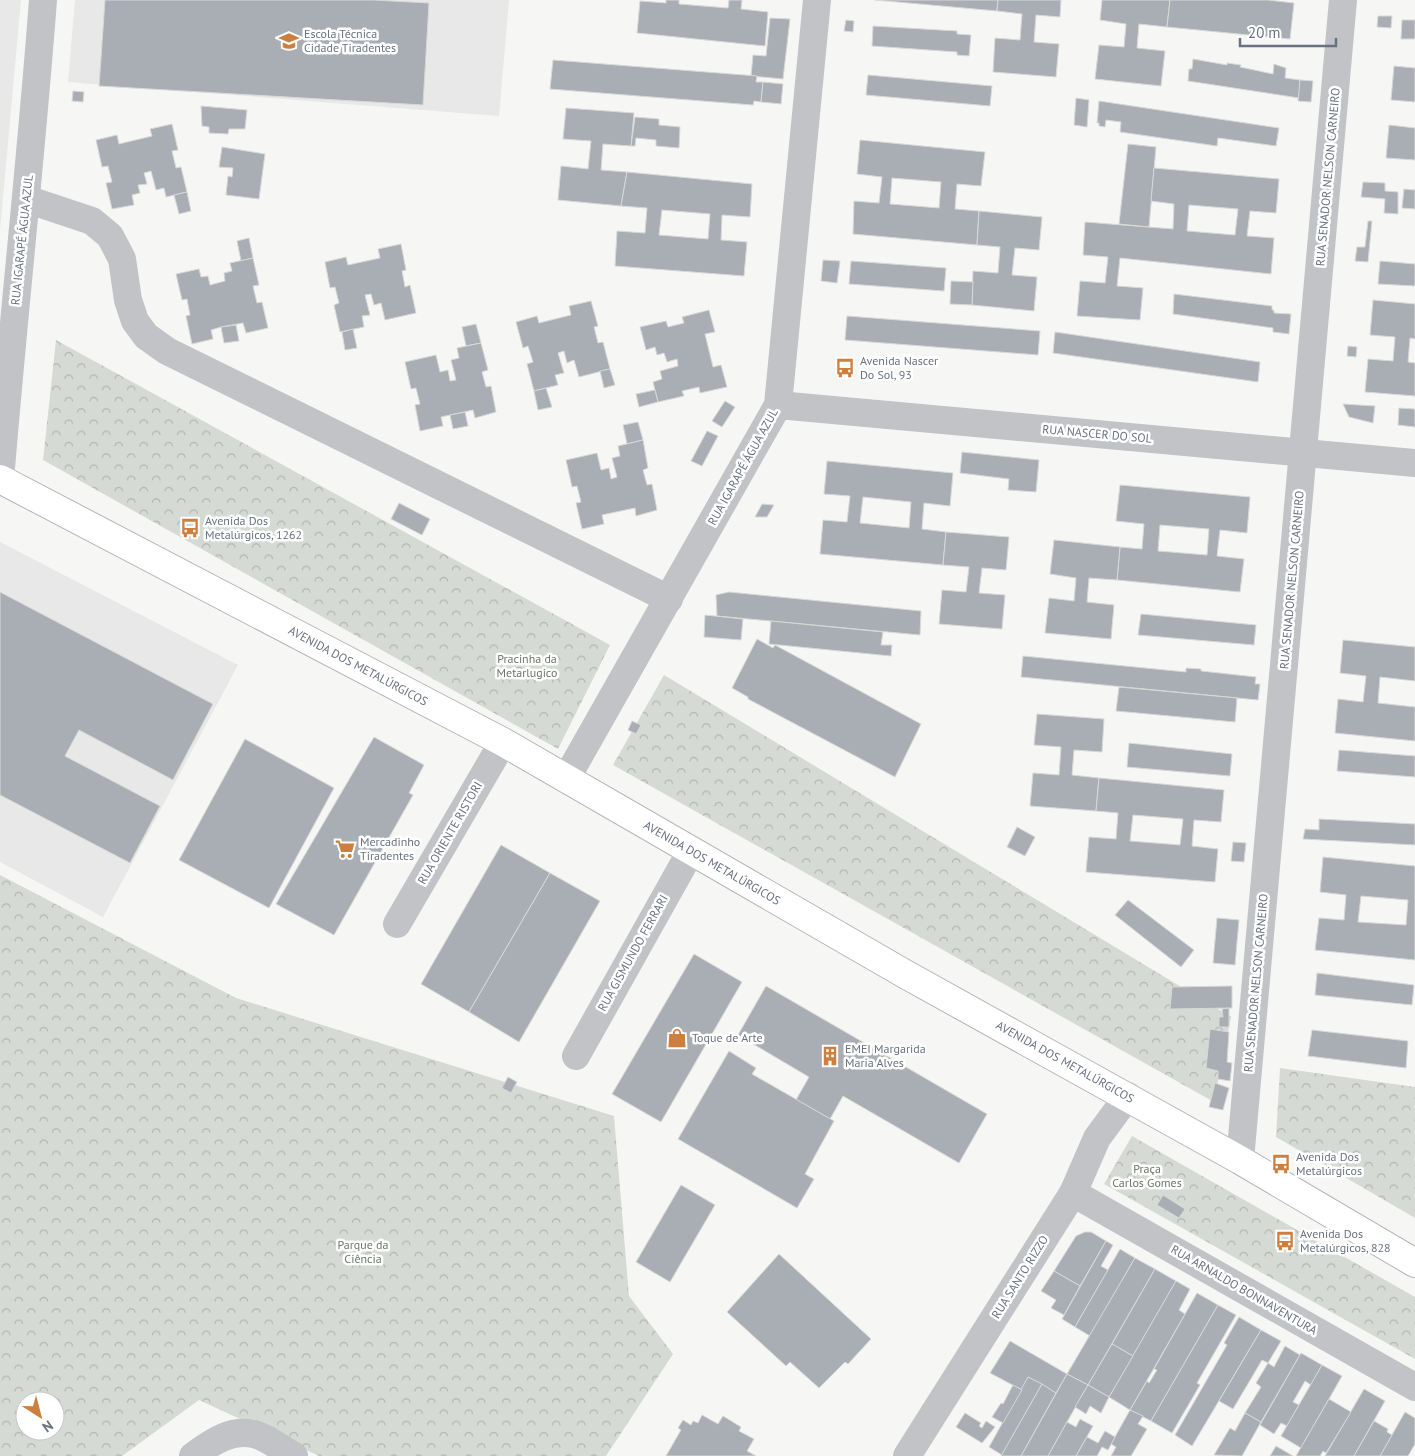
<svg xmlns="http://www.w3.org/2000/svg" width="1415" height="1456" font-family="'PT Sans',sans-serif">
	<style>
		.built { fill: #e7e8e7 }
		.park { fill: url(#park-crowns); fill-rule: evenodd }
		.building { fill: #a9adb4; stroke: #d8d8d7; fill-rule: evenodd }
		.lines { fill: none; stroke-linecap: round; stroke-linejoin: round }
		.major-casing { stroke: #b3b5ba; stroke-width: 30 }
		.minor { stroke: #c1c3c7; stroke-width: 28 }
		.major { stroke: #fff; stroke-width: 28 }
		.labels { text-anchor: middle; stroke-width: 5; stroke-linejoin: round; paint-order: stroke }
		.poi-label { font-size: 12px; fill: #6a7281; stroke: #fff; text-anchor: start }
		.street-label { font-size: 12px; fill: #6a7281; stroke: #fff }
		.park-label { font-size: 12px; fill: #687968; stroke: #fff }
	</style>
	<defs>
		<pattern id="park-crowns" width="20" height="18" patternUnits="userSpaceOnUse" patternTransform="scale(1.25)"><rect width="20" height="18" fill="#d5dbd4"/><path d="M2 6a3 3 0 1 1 6 0M12 15a3 3 0 1 1 6 0" fill="none" stroke="#b1b6b1"/></pattern>
	</defs>
	<rect width="100%" height="100%" fill="#f6f7f4"/>
	<g class="built">
		<polygon points="0,0 21,0 0,230"/>
		<polygon points="75,0 509,0 499,116 68,82"/>
		<polygon points="0,542 238,665 103,917 0,862"/>
	</g>
	<g class="park">
		<polygon points="56,340 610,645 558,749 43,460"/>
		<polygon points="664,675 1231,1017 1214,1102 613,765"/>
		<path d="M0 875 236 998 614 1116 629 1296 673 1354 606 1456H319L199 1400 122 1456H0ZM25 1401H55V1431H25Z"/>
		<polygon points="1280,1068 1415,1087 1415,1218 1276,1137"/>
		<polygon points="1132,1136 1415,1297 1415,1359 1104,1184"/>
	</g>
	<g class="building">
		<polygon points="105,0 374,0 429,3 423,105 99,86"/>
		<polygon points="666,0 679,0 679,4 728,8 729,0 742,0 741,9 768,12 765,46 637,33 640,1 666,3"/>
		<polygon points="875,0 998,0 997,11"/>
		<polygon points="998,0 1061,0 1060,17 1036,15 1034,42 1059,44 1056,77 993,72 995,38 1020,40 1022,14 997,11"/>
		<polygon points="1102,0 1170,0 1167,27 1139,24 1137,48 1165,51 1161,86 1095,79 1099,45 1124,47 1126,24 1100,20"/>
		<polygon points="1170,0 1268,0 1294,3 1290,39 1167,27"/>
		<polygon points="1378,16 1392,16 1391,28 1377,27"/>
		<polygon points="770,18 790,19 783,79 751,76 753,55 766,56"/>
		<polygon points="846,20 854,21 853,32 844,31"/>
		<polygon points="1402,20 1415,20 1415,39 1401,39"/>
		<polygon points="873,26 957,31 957,34 971,35 969,56 957,55 957,52 872,46"/>
		<polygon points="1193,59 1227,65 1227,63 1241,65 1240,67 1273,74 1274,64 1286,68 1285,78 1300,80 1299,98 1188,81 1189,69 1192,69"/>
		<polygon points="553,60 757,76 756,82 763,82 761,102 754,101 753,105 550,89"/>
		<polygon points="1394,66 1415,68 1415,102 1391,100"/>
		<polygon points="868,75 992,86 990,106 866,95"/>
		<polygon points="1300,80 1313,81 1311,102 1298,101"/>
		<polygon points="763,82 783,84 781,104 761,102"/>
		<polygon points="73,91 84,92 83,102 72,101"/>
		<polygon points="1076,98 1089,100 1087,127 1074,125"/>
		<polygon points="1099,101 1279,128 1276,146 1218,138 1217,146 1120,132 1121,122 1106,120 1105,127 1099,126 1099,123 1097,123"/>
		<polygon points="201,106 247,110 245,129 229,129 228,134 209,133 209,127 202,126"/>
		<polygon points="566,108 634,113 631,146 603,144 601,170 627,172 621,206 558,200 561,166 588,169 591,141 563,139"/>
		<polygon points="635,117 659,119 659,125 680,127 679,148 656,146 656,140 636,138 635,146 631,146"/>
		<polygon points="172,124 178,150 172,151 176,168 181,167 187,192 166,197 164,188 156,190 151,171 144,173 147,184 138,185 140,193 132,195 134,205 112,209 106,183 112,182 108,166 102,167 96,140 117,135 119,144 152,136 150,129"/>
		<polygon points="1389,125 1415,128 1415,160 1386,158"/>
		<path d="M860 140 985 152 981 186 957 184 955 209 979 211 977 245 853 234 854 201 879 203 882 177 857 174ZM892 178 941 182 939 208 890 204Z"/>
		<polygon points="1128,144 1156,147 1149,227 1119,224"/>
		<polygon points="222,147 265,154 259,199 226,195 228,176 232,177 233,168 219,167"/>
		<path d="M1154 168 1279 179 1276 213 1250 211 1247 236 1274 238 1271 274 1120 258 1117 286 1143 288 1140 320 1077 316 1080 281 1105 283 1108 257 1083 255 1085 222 1173 229 1174 204 1151 201ZM1189 205 1238 209 1235 235 1187 231Z"/>
		<path d="M627 172 752 184 750 217 722 215 721 240 747 242 744 276 615 266 617 231 645 233 647 208 621 206ZM662 210 710 214 708 239 659 235Z"/>
		<polygon points="1363,182 1385,183 1385,191 1398,192 1398,214 1384,213 1385,199 1361,197"/>
		<polygon points="1404,189 1415,190 1415,209 1402,208"/>
		<polygon points="187,192 191,211 179,214 174,195"/>
		<polygon points="979,211 1042,217 1039,250 1015,248 1012,275 1037,277 1034,311 972,305 973,271 998,273 1000,247 977,245"/>
		<polygon points="1368,221 1372,221 1368,262 1355,261 1357,247 1365,247"/>
		<polygon points="249,238 253,258 241,261 237,241"/>
		<polygon points="401,244 406,270 402,271 405,287 410,285 416,313 385,320 381,303 374,305 371,294 365,295 370,315 362,316 364,327 340,332 334,305 339,303 335,287 330,288 325,262 346,257 348,265 380,258 378,249"/>
		<polygon points="253,258 259,285 253,286 257,303 262,302 268,328 246,333 243,323 221,327 211,330 213,339 192,344 186,316 190,315 187,299 182,300 176,274 199,269 201,277 208,276 210,285 225,281 224,273 232,271 230,263"/>
		<polygon points="823,260 840,261 837,283 821,281"/>
		<polygon points="851,261 946,268 944,291 849,284"/>
		<polygon points="1380,261 1415,264 1415,286 1378,284"/>
		<polygon points="951,281 973,282 972,305 950,304"/>
		<polygon points="1174,294 1272,306 1272,310 1274,310 1274,313 1291,314 1289,334 1273,332 1273,328 1173,314"/>
		<polygon points="1373,300 1415,304 1415,339 1410,338 1408,362 1415,363 1415,396 1365,392 1368,359 1393,361 1395,337 1370,335"/>
		<polygon points="591,301 598,326 594,327 598,343 603,342 610,369 579,377 574,360 567,363 564,351 558,353 564,373 555,375 558,385 534,391 527,364 533,362 528,346 523,348 516,322 537,316 539,323 571,315 569,306"/>
		<polygon points="709,310 715,332 705,334 713,367 721,365 727,387 700,393 699,387 682,391 684,396 658,402 653,382 662,379 660,371 678,366 677,359 667,362 664,353 657,355 655,347 646,350 640,327 666,321 668,327 684,323 682,317"/>
		<polygon points="847,316 1040,331 1038,355 845,340"/>
		<polygon points="476,324 481,343 466,346 462,327"/>
		<polygon points="236,325 239,341 224,343 221,327"/>
		<polygon points="353,329 357,348 345,350 342,332"/>
		<polygon points="1055,332 1260,362 1258,382 1053,353"/>
		<polygon points="481,343 488,370 482,372 486,387 491,386 496,412 475,418 473,410 441,417 443,426 420,431 415,405 420,404 416,388 411,389 405,362 436,355 440,372 448,370 450,381 456,380 451,360 459,358 457,348"/>
		<polygon points="1348,346 1357,347 1356,357 1347,356"/>
		<polygon points="610,369 615,385 604,388 600,371"/>
		<polygon points="546,388 552,407 538,410 534,391"/>
		<polygon points="655,390 658,402 639,407 636,394"/>
		<polygon points="725,401 735,407 722,427 712,421"/>
		<polygon points="1343,404 1375,406 1373,423 1349,417"/>
		<polygon points="1399,408 1415,409 1415,427 1398,425"/>
		<polygon points="465,412 468,426 453,429 450,415"/>
		<polygon points="638,422 643,440 627,444 623,425"/>
		<polygon points="707,431 718,436 702,466 691,461"/>
		<polygon points="643,440 648,468 643,470 647,485 652,484 657,510 636,516 635,508 602,515 604,524 582,529 576,503 581,502 577,486 572,487 566,460 597,453 601,470 609,468 611,479 617,477 612,458 620,456 618,446"/>
		<polygon points="962,452 1039,460 1036,492 1008,490 1009,479 960,473"/>
		<path d="M827 461 953 473 950 506 924 503 922 529 946 532 943 565 820 554 823 520 847 522 850 496 824 494ZM863 497 911 502 909 528 860 523Z"/>
		<path d="M1120 485 1250 497 1247 533 1220 530 1217 556 1244 559 1240 592 1117 580 1120 547 1142 549 1144 524 1116 521ZM1160 525 1209 529 1207 555 1158 551Z"/>
		<polygon points="399,503 430,519 422,535 391,519"/>
		<polygon points="762,504 774,505 767,517 755,517"/>
		<polygon points="946,532 1009,537 1006,570 982,568 979,593 1005,595 1002,629 939,624 942,590 966,592 969,567 943,565"/>
		<polygon points="1054,540 1120,547 1117,580 1089,578 1087,602 1114,605 1111,639 1045,633 1049,598 1074,601 1076,578 1050,574"/>
		<polygon points="0,592 213,704 173,780 79,730 65,756 160,806 130,863 0,795"/>
		<polygon points="729,592 921,611 920,635 717,616 716,595"/>
		<polygon points="1141,614 1256,625 1254,645 1138,635"/>
		<polygon points="705,615 743,619 741,640 704,637"/>
		<polygon points="771,621 883,632 881,645 892,645 891,656 769,644"/>
		<polygon points="757,639 773,648 775,645 921,724 895,777 748,699 748,697 732,688"/>
		<polygon points="1343,640 1415,647 1415,681 1380,677 1378,703 1415,707 1415,741 1335,733 1338,699 1363,702 1366,676 1340,673"/>
		<polygon points="1023,656 1186,672 1186,668 1201,669 1201,671 1256,677 1255,684 1260,684 1258,700 1021,677"/>
		<polygon points="1119,687 1237,698 1235,722 1116,711"/>
		<polygon points="1037,714 1104,719 1102,752 1074,750 1072,775 1099,778 1096,811 1030,806 1033,773 1059,775 1061,747 1034,745"/>
		<polygon points="632,721 641,725 636,734 628,730"/>
		<polygon points="374,737 424,765 409,793 413,795 334,935 276,904"/>
		<polygon points="245,739 334,788 269,908 179,860"/>
		<polygon points="1129,743 1232,754 1230,776 1127,767"/>
		<polygon points="1339,750 1415,756 1415,777 1337,771"/>
		<path d="M1099 778 1224 790 1221 822 1194 820 1192 846 1218 849 1215 882 1086 872 1089 837 1116 839 1118 813 1096 811ZM1133 815 1183 819 1180 845 1130 841Z"/>
		<polygon points="1319,819 1415,824 1415,845 1303,839 1305,829 1319,830"/>
		<polygon points="1017,827 1035,837 1025,856 1007,847"/>
		<polygon points="1233,842 1246,843 1244,862 1231,861"/>
		<polygon points="501,845 550,873 469,1012 421,984"/>
		<path d="M1323 857 1415 866V960L1315 950 1319 918 1344 920 1346 895 1320 892ZM1361 896 1408 900 1406 925 1358 922Z"/>
		<polygon points="550,873 600,901 519,1042 469,1012"/>
		<polygon points="1128,900 1194,950 1181,967 1115,915"/>
		<polygon points="1217,918 1239,920 1235,965 1213,963"/>
		<polygon points="694,954 742,982 661,1122 612,1094"/>
		<polygon points="1317,973 1414,985 1412,1005 1315,995"/>
		<polygon points="766,986 987,1114 959,1163 843,1096 830,1119 796,1100 809,1077 738,1035"/>
		<polygon points="1232,986 1232,1008 1170,1009 1172,987"/>
		<polygon points="1229,1008 1229,1027 1219,1027 1219,1017 1223,1017 1222,1009"/>
		<polygon points="1210,1029 1229,1032 1227,1062 1232,1063 1230,1081 1218,1079 1218,1071 1206,1068"/>
		<polygon points="1312,1030 1408,1041 1406,1068 1308,1056"/>
		<polygon points="729,1051 756,1068 752,1074 834,1121 805,1174 814,1179 797,1208 678,1139"/>
		<polygon points="508,1077 517,1082 511,1093 502,1088"/>
		<polygon points="1215,1083 1229,1088 1223,1110 1209,1107"/>
		<polygon points="681,1185 715,1205 670,1282 636,1262"/>
		<polygon points="1163,1195 1185,1209 1179,1218 1157,1205"/>
		<polygon points="1085,1232 1091,1232 1106,1241 1080,1286 1054,1271 1076,1236"/>
		<polygon points="1106,1241 1113,1245 1101,1266 1108,1270 1075,1327 1062,1319"/>
		<polygon points="1120,1249 1135,1258 1090,1336 1075,1327"/>
		<polygon points="779,1254 871,1339 848,1364 845,1362 819,1388 790,1362 786,1366 727,1312"/>
		<polygon points="1135,1258 1155,1269 1088,1385 1067,1374"/>
		<polygon points="1155,1269 1176,1281 1133,1356 1112,1344"/>
		<polygon points="1054,1271 1080,1286 1064,1315 1051,1308 1056,1300 1041,1291"/>
		<polygon points="1176,1281 1190,1289 1179,1310 1185,1314 1130,1410 1109,1397"/>
		<polygon points="1197,1293 1218,1305 1151,1421 1130,1410 1147,1381 1149,1383 1157,1370 1154,1369"/>
		<polygon points="1218,1305 1236,1315 1197,1383 1200,1385 1172,1433 1151,1421"/>
		<polygon points="1239,1317 1261,1330 1192,1446 1175,1435 1227,1345 1224,1343"/>
		<polygon points="1261,1330 1281,1341 1268,1363 1262,1360 1233,1409 1219,1401"/>
		<polygon points="1010,1341 1067,1374 1056,1393 1028,1377 1022,1390 990,1373"/>
		<polygon points="1112,1344 1133,1356 1109,1397 1088,1385"/>
		<polygon points="1285,1346 1300,1355 1261,1422 1245,1413 1261,1387 1256,1383 1268,1363 1274,1367"/>
		<polygon points="1301,1353 1322,1365 1311,1385 1305,1381 1293,1402 1299,1405 1287,1426 1281,1423 1274,1434 1260,1425"/>
		<polygon points="1322,1365 1342,1376 1301,1448 1281,1436"/>
		<polygon points="1067,1374 1088,1385 1067,1422 1048,1456 1021,1456"/>
		<polygon points="1028,1377 1042,1384 1002,1455 989,1447"/>
		<polygon points="1042,1384 1056,1393 1021,1456 1001,1456"/>
		<polygon points="1013,1385 1022,1390 1003,1423 992,1417 1001,1403 1003,1404"/>
		<polygon points="1088,1385 1109,1397 1101,1413 1090,1406 1086,1414 1075,1407"/>
		<polygon points="1364,1389 1385,1401 1354,1456 1325,1456"/>
		<polygon points="1329,1399 1351,1412 1326,1453 1323,1451 1320,1456 1296,1456"/>
		<polygon points="1130,1410 1143,1416 1138,1424 1147,1429 1131,1456 1111,1456 1116,1447 1111,1444"/>
		<polygon points="1405,1412 1415,1418 1415,1444 1408,1456 1380,1456"/>
		<polygon points="965,1413 981,1423 979,1426 982,1428 986,1421 995,1427 982,1443 956,1427"/>
		<polygon points="1245,1413 1261,1422 1242,1456 1214,1455 1230,1428 1235,1431"/>
		<polygon points="702,1415 718,1424 723,1416 741,1427 739,1431 754,1439 747,1451 756,1456 666,1456 681,1430 678,1428 683,1420 691,1425 693,1421 698,1423"/>
		<polygon points="1080,1419 1093,1426 1076,1456 1048,1456 1067,1422 1076,1427"/>
		<polygon points="1374,1421 1388,1429 1387,1432 1392,1435 1380,1456 1354,1456"/>
		<polygon points="1105,1431 1115,1437 1108,1450 1102,1447 1097,1456 1076,1456 1087,1437 1098,1443"/>
		<polygon points="1276,1446 1293,1456 1270,1456"/>
	</g>
	<g class="lines">
		<defs>
			<polyline id="major" points="0,479 503,742 905,974 1240,1160 1415,1263"/>
		</defs>
		<use href="#major" class="major-casing"/>
		<g class="minor">
			<polyline points="26,199 92,221 110,236 122,259 128,300 135,321 146,336 167,351 669,599"/>
			<polyline points="778,405 1415,463"/>
			<path d="M0 480C13 320 31 160 43 0"/>
			<polyline points="566,779 778,405 817,0"/>
			<polyline points="397,924 503,742"/>
			<polyline points="576,1056 691,851"/>
			<polyline points="1240,1160 1343,0"/>
			<polyline points="1073,1193 1415,1387"/>
			<path d="M193 1456C211 1443 232 1427 257 1435 268 1438 283 1450 294 1456"/>
			<polyline points="907,1456 1073,1193 1097,1138 1128,1096"/>
		</g>
		<use href="#major" class="major"/>
	</g>
	<defs>
		<symbol id="university-bare" viewBox="-9 -9 18 18"><path d="M0-5L7-2L0 1L-7-2ZM-4 1L0 2.5L4 1V4Q0 6-4 4Z" fill="#cc7f3f" stroke="#fff" stroke-width="2.5" paint-order="stroke"/></symbol>
		<symbol id="bus-bare" viewBox="-9 -9 18 18"><path d="M-5-6H5V4H4V6H2V4H-2V6H-4V4H-5ZM-3.5-4V0h7V-4ZM-3.5 1.2v1.5H-2V1.2ZM2 1.2v1.5H3.5V1.2Z" fill="#cc7f3f" stroke="#fff" stroke-width="2.5" paint-order="stroke"/></symbol>
		<symbol id="supermarket-bare" viewBox="-9 -9 18 18"><path d="M-6-5.5h2.5l.6 2H6L4.5 2H-2.5L-4.4-4H-6ZM-1.5 3.2a1.3 1.3 0 1 0 .1 0ZM3 3.2a1.3 1.3 0 1 0 .1 0Z" fill="#cc7f3f" stroke="#fff" stroke-width="2.5" paint-order="stroke"/></symbol>
		<symbol id="shop-bare" viewBox="-9 -9 18 18"><path d="M-5-2.5h2.3a2.7 3.5 0 0 1 5.4 0H5L5.5 6h-11ZM-1.5-2.5h3a1.5 2.3 0 0 0-3 0Z" fill="#cc7f3f" stroke="#fff" stroke-width="2.5" paint-order="stroke"/></symbol>
		<symbol id="building-bare" viewBox="-9 -9 18 18"><path d="M-4-6H4V6H1V3H-1V6H-4ZM-2.5-4.3h1.7v1.8h-1.7ZM.8-4.3h1.7v1.8H.8ZM-2.5-1h1.7V.8h-1.7ZM.8-1h1.7V.8H.8Z" fill="#cc7f3f" stroke="#fff" stroke-width="2.5" paint-order="stroke"/></symbol>
	</defs>
	<g fill-rule="evenodd">
		<use href="#university-bare" x="275" y="27" width="28" height="28"/>
		<use href="#bus-bare" x="831" y="354" width="28" height="28"/>
		<use href="#bus-bare" x="176" y="514" width="28" height="28"/>
		<use href="#supermarket-bare" x="331" y="835" width="28" height="28"/>
		<use href="#shop-bare" x="663" y="1024" width="28" height="28"/>
		<use href="#building-bare" x="816" y="1042" width="28" height="28"/>
		<use href="#bus-bare" x="1267" y="1150" width="28" height="28"/>
		<use href="#bus-bare" x="1271" y="1227" width="28" height="28"/>
	</g>
	<g class="labels">
		<g class="poi-label">
			<text x="304" y="38">Escola Técnica<tspan x="304" dy="14">Cidade Tiradentes</tspan></text>
			<text x="860" y="365">Avenida Nascer<tspan x="860" dy="14">Do Sol, 93</tspan></text>
			<text x="205" y="525">Avenida Dos<tspan x="205" dy="14">Metalúrgicos, 1262</tspan></text>
			<text x="360" y="846">Mercadinho<tspan x="360" dy="14">Tiradentes</tspan></text>
			<text x="692" y="1042">Toque de Arte</text>
			<text x="845" y="1053">EMEI Margarida<tspan x="845" dy="14">Maria Alves</tspan></text>
			<text x="1296" y="1161">Avenida Dos<tspan x="1296" dy="14">Metalúrgicos</tspan></text>
			<text x="1300" y="1238">Avenida Dos<tspan x="1300" dy="14">Metalúrgicos, 828</tspan></text>
		</g>
		<g class="street-label">
			<text transform="translate(1328 177) rotate(-85)" y="4">RUA SENADOR NELSON CARNEIRO</text>
			<text transform="translate(22 240) rotate(-84)" y="4">RUA IGARAPÉ ÁGUA AZUL</text>
			<text transform="translate(1097 434) rotate(5)" y="4">RUA NASCER DO SOL</text>
			<text transform="translate(743 467) rotate(-61)" y="4">RUA IGARAPÉ ÁGUA AZUL</text>
			<text transform="translate(1292 580) rotate(-85)" y="4">RUA SENADOR NELSON CARNEIRO</text>
			<text transform="translate(358 666) rotate(28)" y="4">AVENIDA DOS METALÚRGICOS</text>
			<text transform="translate(450 833) rotate(-60)" y="4">RUA ORIENTE RISTORI</text>
			<text transform="translate(712 863) rotate(30)" y="4">AVENIDA DOS METALÚRGICOS</text>
			<text transform="translate(633 953) rotate(-61)" y="4">RUA GISMUNDO FERRARI</text>
			<text transform="translate(1256 983) rotate(-85)" y="4">RUA SENADOR NELSON CARNEIRO</text>
			<text transform="translate(1065 1062) rotate(29)" y="4">AVENIDA DOS METALÚRGICOS</text>
			<text transform="translate(1020 1277) rotate(-58)" y="4">RUA SANTO RIZZO</text>
			<text transform="translate(1244 1290) rotate(30)" y="4">RUA ARNALDO BONNAVENTURA</text>
		</g>
		<g class="park-label">
			<text x="527" y="663">Pracinha da<tspan x="527" dy="14">Metarlugico</tspan></text>
			<text x="1147" y="1173">Praça<tspan x="1147" dy="14">Carlos Gomes</tspan></text>
			<text x="363" y="1249">Parque da<tspan x="363" dy="14">Ciência</tspan></text>
		</g>
	</g>
	<g transform="translate(40 1416) rotate(144)"><circle r="24" fill="#ffffff" stroke="#c3c7cd"/>
	<path d="M0-4L9 19L0 12L-9 19Z" fill="#cc7f3f"/>
	<text y="-8" font-size="14" font-weight="bold" text-anchor="middle" fill="#6a7281">N</text>
	</g>
	<path d="M1240 38v8h96v-8" fill="none" stroke="#6a7281" stroke-width="2.5"/>
	<text x="1248" y="38" font-size="15" fill="#6a7281" stroke="#ffffff" stroke-width="4" paint-order="stroke">20 m</text>
</svg>
